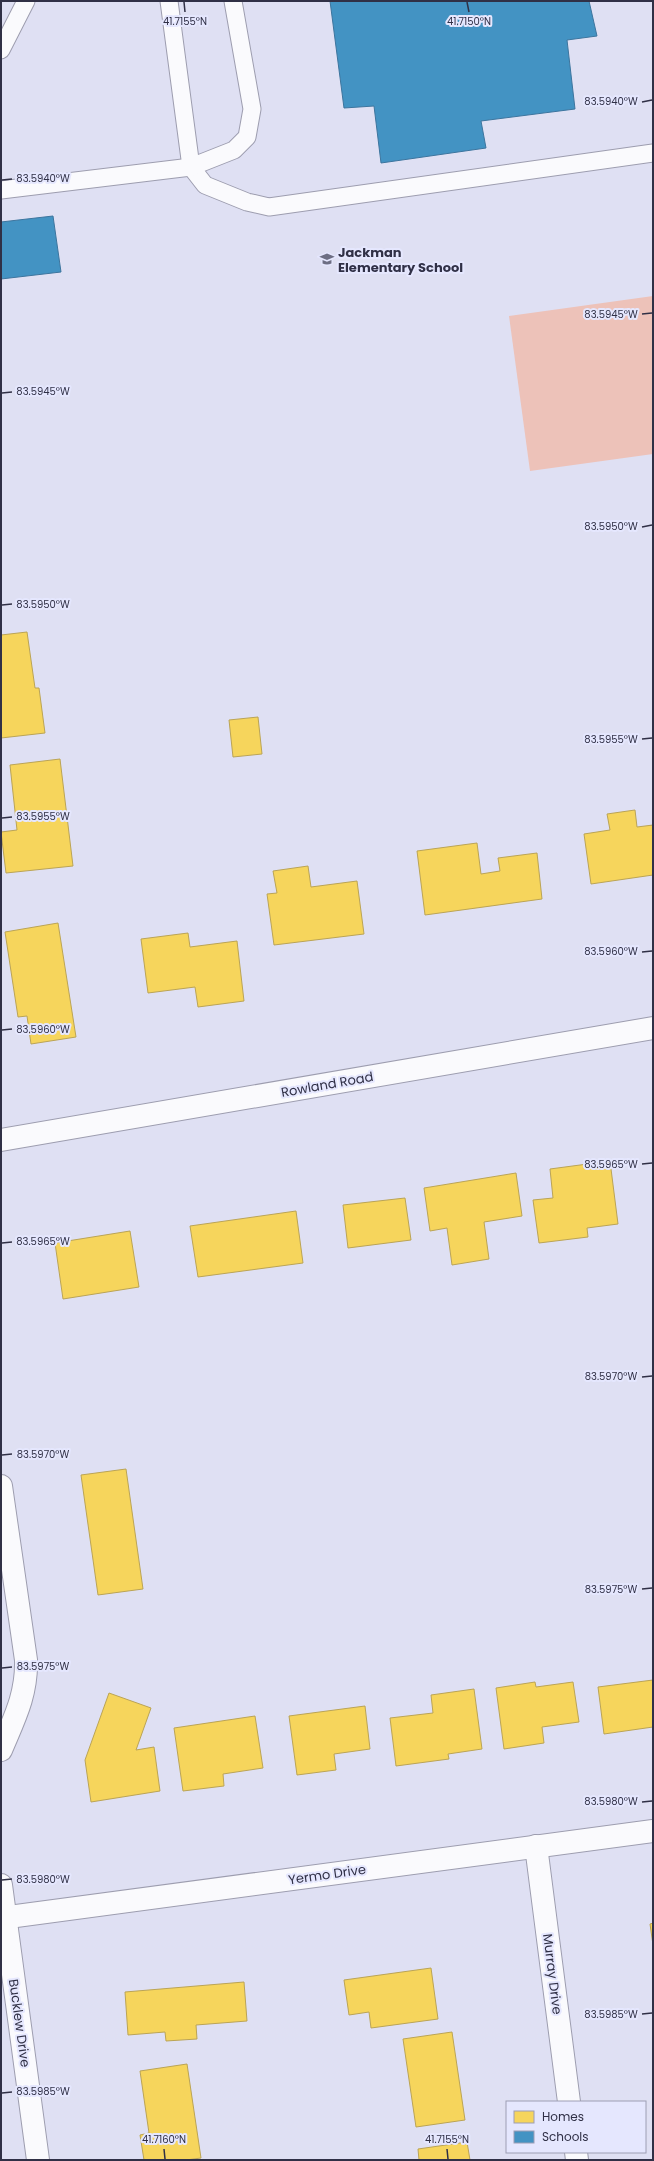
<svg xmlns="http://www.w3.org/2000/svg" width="654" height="2161" font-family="Poppins,sans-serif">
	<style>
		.green { fill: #edc2b9 }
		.homes { fill: #f6d55c; stroke: #bba455 }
		.schools { fill: #4393c3; stroke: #3d759e }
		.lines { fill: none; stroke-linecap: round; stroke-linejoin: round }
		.lane-casing { stroke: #9d9daf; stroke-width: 19 }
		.street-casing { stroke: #9d9daf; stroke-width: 24 }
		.lane { stroke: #fafafd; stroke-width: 17 }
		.street { stroke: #fafafd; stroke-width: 22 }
		.ticks { fill: none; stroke: #303046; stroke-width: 1.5 }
		.labels { text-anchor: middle; stroke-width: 4; stroke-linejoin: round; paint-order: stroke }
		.poi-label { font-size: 13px; font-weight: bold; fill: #303046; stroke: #e5e7fe; text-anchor: start }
		.street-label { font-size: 13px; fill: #303046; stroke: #e5e7fe }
		.ticks-label { font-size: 10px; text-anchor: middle; fill: #303046; stroke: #e5e7fe; stroke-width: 4; stroke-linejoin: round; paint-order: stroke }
	</style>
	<rect width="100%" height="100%" fill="#dfe0f3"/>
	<polygon class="green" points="653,296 653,454 530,471 509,316"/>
	<g class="homes">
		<polygon points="27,632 35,688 39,688 45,733 1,738 1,635"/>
		<polygon points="258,717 262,754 233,757 229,720"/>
		<polygon points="60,759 73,866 6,873 1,832 17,830 10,765"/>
		<polygon points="635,810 637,827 653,825 653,875 591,884 584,834 610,830 607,814"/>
		<polygon points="477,843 481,874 500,871 498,858 537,853 542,899 425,915 417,851"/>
		<polygon points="308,866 311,887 357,881 364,934 274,945 267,894 277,893 273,871"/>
		<polygon points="58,923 76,1037 31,1044 27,1016 18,1017 5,932"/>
		<polygon points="188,933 190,947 237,941 244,1001 198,1007 195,987 148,993 141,939"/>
		<polygon points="610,1161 618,1224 587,1228 588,1237 539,1243 533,1200 553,1198 550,1169"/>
		<polygon points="516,1173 522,1216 484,1222 489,1259 452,1265 447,1228 430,1231 424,1188"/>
		<polygon points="405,1198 411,1240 348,1248 343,1205"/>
		<polygon points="296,1211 303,1263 198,1277 190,1226"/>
		<polygon points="130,1231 139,1287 63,1299 55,1243"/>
		<polygon points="126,1469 143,1589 98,1595 81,1475"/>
		<polygon points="653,1680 653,1727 604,1734 598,1687"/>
		<polygon points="535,1682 536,1687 573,1682 579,1722 542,1727 544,1743 504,1749 496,1688"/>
		<polygon points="474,1689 482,1749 448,1754 449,1759 396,1766 390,1718 433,1713 431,1695"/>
		<polygon points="109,1693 151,1708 136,1750 154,1747 160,1791 91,1802 85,1760"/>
		<polygon points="365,1706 370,1749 334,1754 336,1770 297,1775 289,1716"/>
		<polygon points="255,1716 263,1768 223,1774 224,1786 183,1791 174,1728"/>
		<polygon points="653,1923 653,1945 650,1924"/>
		<polygon points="431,1968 438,2019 371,2028 369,2012 349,2015 344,1980"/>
		<polygon points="244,1982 247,2021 196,2025 197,2039 166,2041 165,2032 128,2035 125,1992"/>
		<polygon points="452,2032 465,2120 416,2127 403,2039"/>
		<polygon points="187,2064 201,2158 186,2160 144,2160 140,2135 149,2133 140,2071"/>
		<polygon points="467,2142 470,2160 419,2160 418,2149"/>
	</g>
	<g class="schools">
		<polygon points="330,1 589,1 597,36 567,40 575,109 481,121 486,148 381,163 374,106 344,108"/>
		<polygon points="53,216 61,272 1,279 1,222"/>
	</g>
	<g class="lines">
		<defs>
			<g id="lane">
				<polyline points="169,1 191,167 205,185 247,202 269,207 653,153"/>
				<polyline points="1,50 26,1"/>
				<polyline points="1,190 191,167 234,150 247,137 252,109 233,1"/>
			</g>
			<g id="street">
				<polyline points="1,1140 653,1028"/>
				<path d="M1 1486 26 1660C27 1695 14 1719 1 1750"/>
				<polyline points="536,1846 569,2102"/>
				<polyline points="1,1885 38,2160"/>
				<polyline points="1,1918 653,1831"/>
				<polyline points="576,2152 577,2160"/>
			</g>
		</defs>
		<use href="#lane" class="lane-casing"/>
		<use href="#street" class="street-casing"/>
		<use href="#lane" class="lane"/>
		<use href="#street" class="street"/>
	</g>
	<path class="ticks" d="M184 2 185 12M467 2 469 12M642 102 652 100M2 180 12 179M642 314 652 313M2 393 12 392M642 527 652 525M2 605 12 604M642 739 652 738M2 818 12 817M642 952 652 951M2 1030 12 1029M642 1164 652 1163M2 1243 12 1242M642 1377 652 1376M2 1455 12 1454M642 1589 652 1588M2 1668 12 1667M642 1802 652 1801M2 1880 12 1879M642 2014 652 2013M2 2093 12 2092M164 2149 165 2159M447 2149 448 2159"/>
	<defs>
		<symbol id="school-bare" viewBox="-9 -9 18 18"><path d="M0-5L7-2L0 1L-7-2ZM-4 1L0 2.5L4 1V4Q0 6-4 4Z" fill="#6d6e83" stroke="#e5e7fe" stroke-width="2.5" paint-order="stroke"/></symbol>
	</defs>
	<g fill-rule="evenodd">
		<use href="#school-bare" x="317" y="249" width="20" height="20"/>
	</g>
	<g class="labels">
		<g class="poi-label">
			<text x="338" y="257">Jackman<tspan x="338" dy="15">Elementary School</tspan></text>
		</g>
		<g class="street-label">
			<text transform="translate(327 1084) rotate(-10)" y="5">Rowland Road</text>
			<text transform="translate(327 1874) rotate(-8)" y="5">Yermo Drive</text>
			<text transform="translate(553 1974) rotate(83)" y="5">Murray Drive</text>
			<text transform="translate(20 2023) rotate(82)" y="5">Bucklew Drive</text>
		</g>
	</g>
	<g class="ticks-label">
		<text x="185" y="25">41.7155°N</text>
		<text x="469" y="25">41.7150°N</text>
		<text x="611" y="105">83.5940°W</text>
		<text x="43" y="182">83.5940°W</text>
		<text x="611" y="318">83.5945°W</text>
		<text x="43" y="395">83.5945°W</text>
		<text x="611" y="530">83.5950°W</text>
		<text x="43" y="608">83.5950°W</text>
		<text x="611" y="743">83.5955°W</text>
		<text x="43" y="820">83.5955°W</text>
		<text x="611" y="955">83.5960°W</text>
		<text x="43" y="1033">83.5960°W</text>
		<text x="611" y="1168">83.5965°W</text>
		<text x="43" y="1245">83.5965°W</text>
		<text x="611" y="1380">83.5970°W</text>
		<text x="43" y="1458">83.5970°W</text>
		<text x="611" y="1593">83.5975°W</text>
		<text x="43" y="1670">83.5975°W</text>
		<text x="611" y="1805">83.5980°W</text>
		<text x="43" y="1883">83.5980°W</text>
		<text x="611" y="2018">83.5985°W</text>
		<text x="43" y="2095">83.5985°W</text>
		<text x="164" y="2143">41.7160°N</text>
		<text x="447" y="2143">41.7155°N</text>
	</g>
	<rect width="654" height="2161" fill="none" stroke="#303046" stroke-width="4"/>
	<rect x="506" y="2101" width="140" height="52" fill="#e5e7fe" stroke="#9d9eb4"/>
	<rect x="514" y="2111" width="20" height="12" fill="#f6d55c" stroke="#9d9eb4"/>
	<text x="542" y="2121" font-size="12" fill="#303046">Homes</text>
	<rect x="514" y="2131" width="20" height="12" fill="#4393c3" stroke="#9d9eb4"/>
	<text x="542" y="2141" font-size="12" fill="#303046">Schools</text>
</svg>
